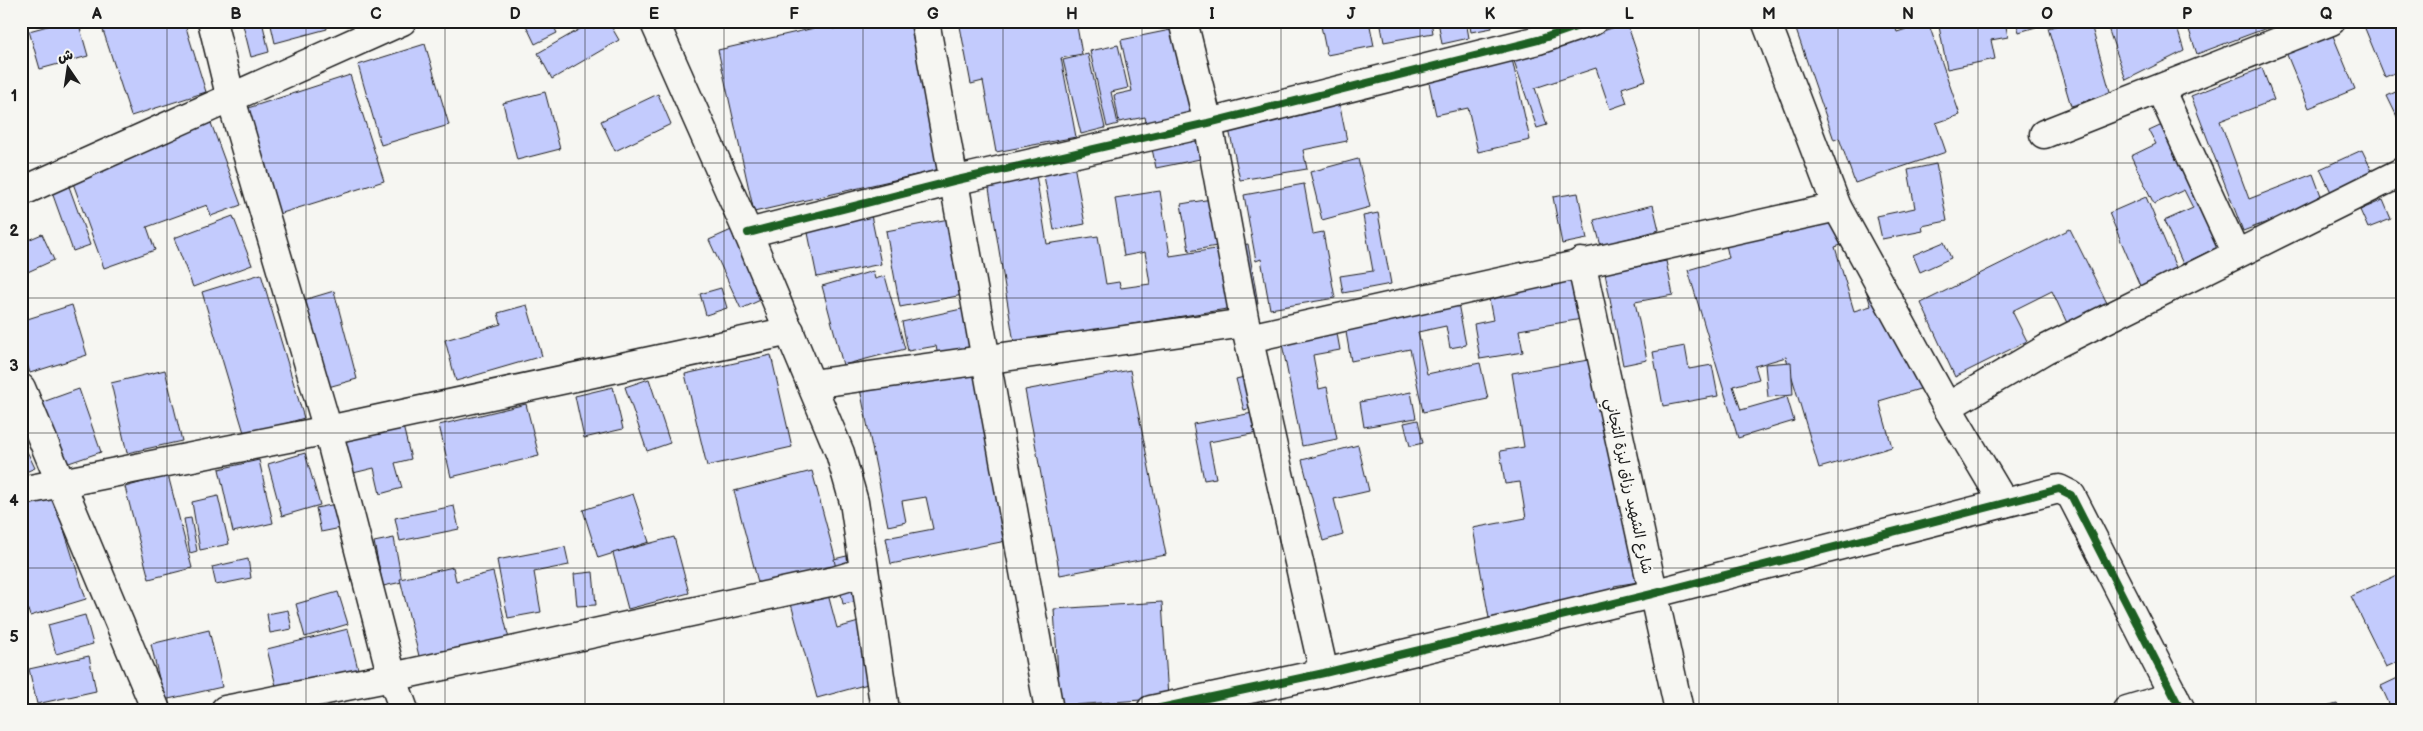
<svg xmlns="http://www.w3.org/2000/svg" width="2423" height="731" font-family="'Balsamiq Sans','Playpen Sans Arabic',sans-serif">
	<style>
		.building { fill: #c3cbfd; stroke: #1c1c1c }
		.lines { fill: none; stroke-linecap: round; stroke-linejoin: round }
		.minor-casing { stroke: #1c1c1c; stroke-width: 31 }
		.minor { stroke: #f6f6f2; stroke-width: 28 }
		.cycleway-casing { stroke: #f6f6f2; stroke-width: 11 }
		.cycleway { stroke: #1b5e20; stroke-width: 8 }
		.grid { fill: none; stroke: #1c1c1c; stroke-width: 1; stroke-opacity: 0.55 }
		.labels { text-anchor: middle; stroke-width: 4; stroke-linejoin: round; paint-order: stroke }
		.street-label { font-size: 15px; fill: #1c1c1c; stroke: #f6f6f2 }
		.neatline { fill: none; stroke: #1c1c1c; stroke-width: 2 }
		.grid-label { font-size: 16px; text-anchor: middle; font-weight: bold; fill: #1c1c1c }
	</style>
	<rect width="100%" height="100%" fill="#f6f6f2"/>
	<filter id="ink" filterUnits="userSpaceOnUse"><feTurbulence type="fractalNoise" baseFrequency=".02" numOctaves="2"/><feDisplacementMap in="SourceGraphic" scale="10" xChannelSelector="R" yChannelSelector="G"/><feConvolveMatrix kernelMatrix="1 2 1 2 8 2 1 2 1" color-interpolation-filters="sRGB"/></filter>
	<g filter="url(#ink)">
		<g class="building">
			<polygon points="66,21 78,21 88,56 40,69 29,31"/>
			<polygon points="100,21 184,21 206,92 131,116"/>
			<polygon points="242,21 262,21 269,52 251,57"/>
			<polygon points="270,21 325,21 327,29 275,43"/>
			<polygon points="524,21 551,21 557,33 535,44"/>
			<polygon points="594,21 608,21 619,40 552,79 538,53"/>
			<polygon points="668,21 695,21 673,32"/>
			<polygon points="874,21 925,21 942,169 754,212 718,50 832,24 833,29"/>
			<polygon points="959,21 1076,21 1082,54 1061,58 1076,137 996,152 983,81 971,84"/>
			<polygon points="1320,21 1369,21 1374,46 1327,55"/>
			<polygon points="1380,21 1431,21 1433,33 1384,42"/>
			<polygon points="1438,21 1466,21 1469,38 1442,44"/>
			<polygon points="1469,21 1491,21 1492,28 1471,32"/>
			<polygon points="1793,21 1893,21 1897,32 1928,22 1960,115 1936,123 1946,152 1855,183 1839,138 1834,140"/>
			<polygon points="1938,21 2005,21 2008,37 1991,40 1995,59 1947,69"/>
			<polygon points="2016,21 2053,21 2053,22 2019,32"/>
			<polygon points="2073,21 2090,21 2111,95 2071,106 2048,28"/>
			<polygon points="2109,21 2175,21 2184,51 2126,80 2106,22"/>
			<polygon points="2186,21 2270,21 2272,26 2197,54"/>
			<polygon points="2376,21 2402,21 2402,70 2385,77 2364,26"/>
			<polygon points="1627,23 1646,80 1622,88 1627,103 1610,109 1596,68 1535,88 1547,125 1537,128 1514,61"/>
			<polygon points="1185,27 1205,125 1149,136 1145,117 1119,122 1114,95 1132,91 1121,40"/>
			<polygon points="2331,31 2355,89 2309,108 2285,50"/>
			<polygon points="425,44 449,125 381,145 358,65"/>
			<polygon points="1118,45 1128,88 1111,92 1118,124 1107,127 1090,51"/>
			<polygon points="1088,54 1105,128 1081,134 1063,60"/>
			<polygon points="1512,59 1530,140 1478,152 1468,108 1436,115 1428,78"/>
			<polygon points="2262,68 2274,100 2220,121 2249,199 2313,174 2323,201 2243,231 2191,96"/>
			<polygon points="350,75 384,181 279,214 245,109"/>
			<polygon points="2402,89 2402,127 2387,96"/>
			<polygon points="545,92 560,149 517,160 503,103"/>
			<polygon points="658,94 671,124 615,151 601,121"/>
			<polygon points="1338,97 1347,141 1303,150 1307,169 1240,180 1227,120"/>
			<polygon points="2173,120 2226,243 2183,264 2164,221 2193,208 2184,190 2154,204 2131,156 2156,144 2149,131"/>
			<polygon points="211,123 241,205 211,216 207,205 147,227 155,250 104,268 70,175"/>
			<polygon points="1199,129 1205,158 1156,168 1150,139"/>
			<polygon points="2362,150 2373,173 2331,192 2320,169"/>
			<polygon points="1358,159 1370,207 1322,220 1310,172"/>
			<polygon points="1936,164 1947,221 1922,226 1923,231 1882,239 1877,216 1915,208 1908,170"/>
			<polygon points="1074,165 1085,224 1054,230 1043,170"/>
			<polygon points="1036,175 1047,244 1098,236 1106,284 1119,282 1121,288 1150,284 1145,252 1124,256 1115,198 1160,191 1170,256 1248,244 1258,304 1014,343 988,182"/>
			<polygon points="67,181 90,245 73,251 50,187"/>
			<polygon points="1304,184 1313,234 1323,232 1335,298 1270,309 1261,259 1256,261 1244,195"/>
			<polygon points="1578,193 1587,239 1562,244 1553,197"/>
			<polygon points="1230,196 1239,242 1189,251 1181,204"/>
			<polygon points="2146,197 2178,272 2141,288 2109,213"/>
			<polygon points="2383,200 2391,219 2368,228 2360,210"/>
			<polygon points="1653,205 1659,230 1601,246 1594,220"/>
			<polygon points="1844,205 1854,241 1835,247 1854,311 1871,306 1865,287 1884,281 1923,388 1879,401 1892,447 1819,468 1786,357 1755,366 1759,379 1733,386 1741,410 1787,397 1794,421 1738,438 1688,270 1729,258 1726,245"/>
			<polygon points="870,210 881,264 817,277 806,223"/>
			<polygon points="1378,213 1391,284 1343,293 1340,276 1373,271 1363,216"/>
			<polygon points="233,216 252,265 193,287 174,238"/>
			<polygon points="954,218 968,294 900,307 886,231"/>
			<polygon points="738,227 769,296 741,309 709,240"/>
			<polygon points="2070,229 2107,303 2067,323 2052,291 2012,311 2027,341 1955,377 1921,303"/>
			<polygon points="42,234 54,260 21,275 21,243"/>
			<polygon points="1944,242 1951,258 1920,272 1913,255"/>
			<polygon points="1666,261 1673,295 1635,302 1647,360 1623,365 1605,273"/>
			<polygon points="873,271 875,279 885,276 905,349 843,365 822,286"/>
			<polygon points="1585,272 1593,317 1519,330 1523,352 1480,359 1474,324 1493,320 1487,289"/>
			<polygon points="261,274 304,418 245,436 202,292"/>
			<polygon points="721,288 727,308 706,315 700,294"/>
			<polygon points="334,291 357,379 321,389 297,302"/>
			<polygon points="1456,293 1466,345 1450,348 1446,326 1418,332 1427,374 1480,363 1488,399 1423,412 1410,349 1351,361 1343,315"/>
			<polygon points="72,305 87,355 30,373 21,345 21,321"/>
			<polygon points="527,305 542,356 456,381 445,340 501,324 498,313"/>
			<polygon points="966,308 1016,539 891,564 886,538 933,529 926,497 902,501 906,522 888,526 859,384 940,367 936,346 908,351 902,322"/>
			<polygon points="1334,317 1340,350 1313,355 1319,389 1327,387 1337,439 1302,446 1279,328"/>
			<polygon points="1685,346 1689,369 1712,365 1718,396 1663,406 1653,352"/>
			<polygon points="771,355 792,447 707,466 685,374"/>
			<polygon points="1600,358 1650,580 1614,586 1619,614 1583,602 1489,618 1473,528 1526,518 1520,482 1505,484 1500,451 1524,447 1512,373"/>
			<polygon points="1791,362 1793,395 1768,397 1765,364"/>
			<polygon points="165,370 182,441 127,453 111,383"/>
			<polygon points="1130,370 1166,555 1060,575 1025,390"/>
			<polygon points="1260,373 1268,403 1244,410 1236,379"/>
			<polygon points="649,379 670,443 647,451 625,387"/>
			<polygon points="613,387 623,429 584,438 575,396"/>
			<polygon points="79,389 101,452 63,465 40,403"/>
			<polygon points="1411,392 1416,418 1364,427 1360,402"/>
			<polygon points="526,404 539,456 451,477 439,425"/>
			<polygon points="1253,413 1257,433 1209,442 1216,478 1204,480 1193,424"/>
			<polygon points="1418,420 1423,443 1410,446 1404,423"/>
			<polygon points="403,426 411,459 395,463 402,488 380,494 374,468 345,475 337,442"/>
			<polygon points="21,439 35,468 21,474"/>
			<polygon points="1358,445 1369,491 1334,499 1343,535 1323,541 1302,460"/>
			<polygon points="305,453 320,505 282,516 268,464"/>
			<polygon points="259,460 273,523 233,532 219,469"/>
			<polygon points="812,471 837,565 759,586 734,491"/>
			<polygon points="168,475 192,568 149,579 125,487"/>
			<polygon points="633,494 649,542 598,558 583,510"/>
			<polygon points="53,495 86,599 30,616 21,589 21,505"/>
			<polygon points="218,496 229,544 200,550 192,502"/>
			<polygon points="341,503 346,527 321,532 316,508"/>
			<polygon points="454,506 459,529 400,541 395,518"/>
			<polygon points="191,518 197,551 190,553 184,519"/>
			<polygon points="674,537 689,593 628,609 613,553"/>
			<polygon points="394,538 402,582 383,586 374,542"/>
			<polygon points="565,547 569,565 534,572 541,612 508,618 497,560"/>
			<polygon points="855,554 864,600 843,604 834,559"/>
			<polygon points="248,559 251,578 216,585 212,567"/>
			<polygon points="453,567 456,581 493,572 509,639 420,660 400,579"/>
			<polygon points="593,572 596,605 577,606 574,574"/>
			<polygon points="2402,573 2402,660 2386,667 2351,596"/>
			<polygon points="825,583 837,628 877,617 875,682 817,698 788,593"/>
			<polygon points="338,592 348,624 305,637 296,604"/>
			<polygon points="1162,602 1168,698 1060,706 1054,609"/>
			<polygon points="288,610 292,629 270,633 267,614"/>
			<polygon points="85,615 93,644 56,654 48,625"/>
			<polygon points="348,629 359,673 278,694 267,649"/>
			<polygon points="209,630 222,687 164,700 151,644"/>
			<polygon points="89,656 96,691 37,704 29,669"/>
			<polygon points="2402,676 2402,710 2392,710 2381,686"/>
			<polygon points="2337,704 2340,710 2315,710"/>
		</g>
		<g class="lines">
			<defs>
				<g id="minor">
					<polyline points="212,21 231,99 328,430 392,677 404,710"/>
					<polyline points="654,21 748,233 840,453 854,502 885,710"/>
					<polyline points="925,21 1049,710"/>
					<polyline points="1183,21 1208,123 1245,323 1324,673"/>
					<polyline points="1766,21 1837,207 1947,407 2004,503"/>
					<polyline points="2160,89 2236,254"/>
					<polyline points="2044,134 2331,21"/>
					<polyline points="21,192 402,21"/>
					<polyline points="748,233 953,181 1208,123 1538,40 1593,21"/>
					<polyline points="1581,262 1679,710"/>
					<polyline points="1249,338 1837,207"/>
					<polyline points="812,384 1245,323"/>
					<polyline points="21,388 156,710"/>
					<polyline points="1947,407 2046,349 2402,172"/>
					<polyline points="21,491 328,430 790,331"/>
					<polyline points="225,710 392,677 834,581 864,572"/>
					<polyline points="1151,710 1324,673 1652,594 2059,489 2071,495 2181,710"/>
					<polyline points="2127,710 2174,696"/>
				</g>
			</defs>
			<use href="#minor" class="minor-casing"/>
			<use href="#minor" class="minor"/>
			<defs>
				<g id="cycleway">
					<polyline points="748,233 953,181 1208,123 1538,40 1593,21"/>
					<polyline points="1151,710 1324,673 1652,594 2059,489 2071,495 2181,710"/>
				</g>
			</defs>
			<use href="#cycleway" class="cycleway-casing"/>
			<use href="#cycleway" class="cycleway"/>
		</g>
	</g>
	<path class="grid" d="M167 21V710M306 21V710M445 21V710M585 21V710M724 21V710M863 21V710M1003 21V710M1142 21V710M1281 21V710M1420 21V710M1560 21V710M1699 21V710M1838 21V710M1978 21V710M2117 21V710M2256 21V710M21 163H2402M21 298H2402M21 433H2402M21 568H2402"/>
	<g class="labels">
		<g class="street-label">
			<text transform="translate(1629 486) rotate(78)" y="5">شارع الشهيد رزاق لبزة التجاني</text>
		</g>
	</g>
	<rect width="2423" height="731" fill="none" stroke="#f6f6f2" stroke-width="55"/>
	<g transform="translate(68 68) rotate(347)" stroke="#f6f6f2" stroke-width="4" paint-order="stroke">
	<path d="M0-4L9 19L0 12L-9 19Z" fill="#1c1c1c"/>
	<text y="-8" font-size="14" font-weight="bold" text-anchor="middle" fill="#1c1c1c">ش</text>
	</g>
	<rect x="28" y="28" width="2368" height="676" class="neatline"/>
	<g class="grid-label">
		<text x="97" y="19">A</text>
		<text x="236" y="19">B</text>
		<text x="376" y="19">C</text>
		<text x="515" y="19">D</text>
		<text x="654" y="19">E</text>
		<text x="794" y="19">F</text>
		<text x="933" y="19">G</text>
		<text x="1072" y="19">H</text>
		<text x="1212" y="19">I</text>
		<text x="1351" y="19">J</text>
		<text x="1490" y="19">K</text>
		<text x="1629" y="19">L</text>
		<text x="1769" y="19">M</text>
		<text x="1908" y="19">N</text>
		<text x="2047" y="19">O</text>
		<text x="2187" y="19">P</text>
		<text x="2326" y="19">Q</text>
		<text x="14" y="101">1</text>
		<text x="14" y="236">2</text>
		<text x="14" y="371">3</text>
		<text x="14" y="506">4</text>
		<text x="14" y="642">5</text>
	</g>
</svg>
